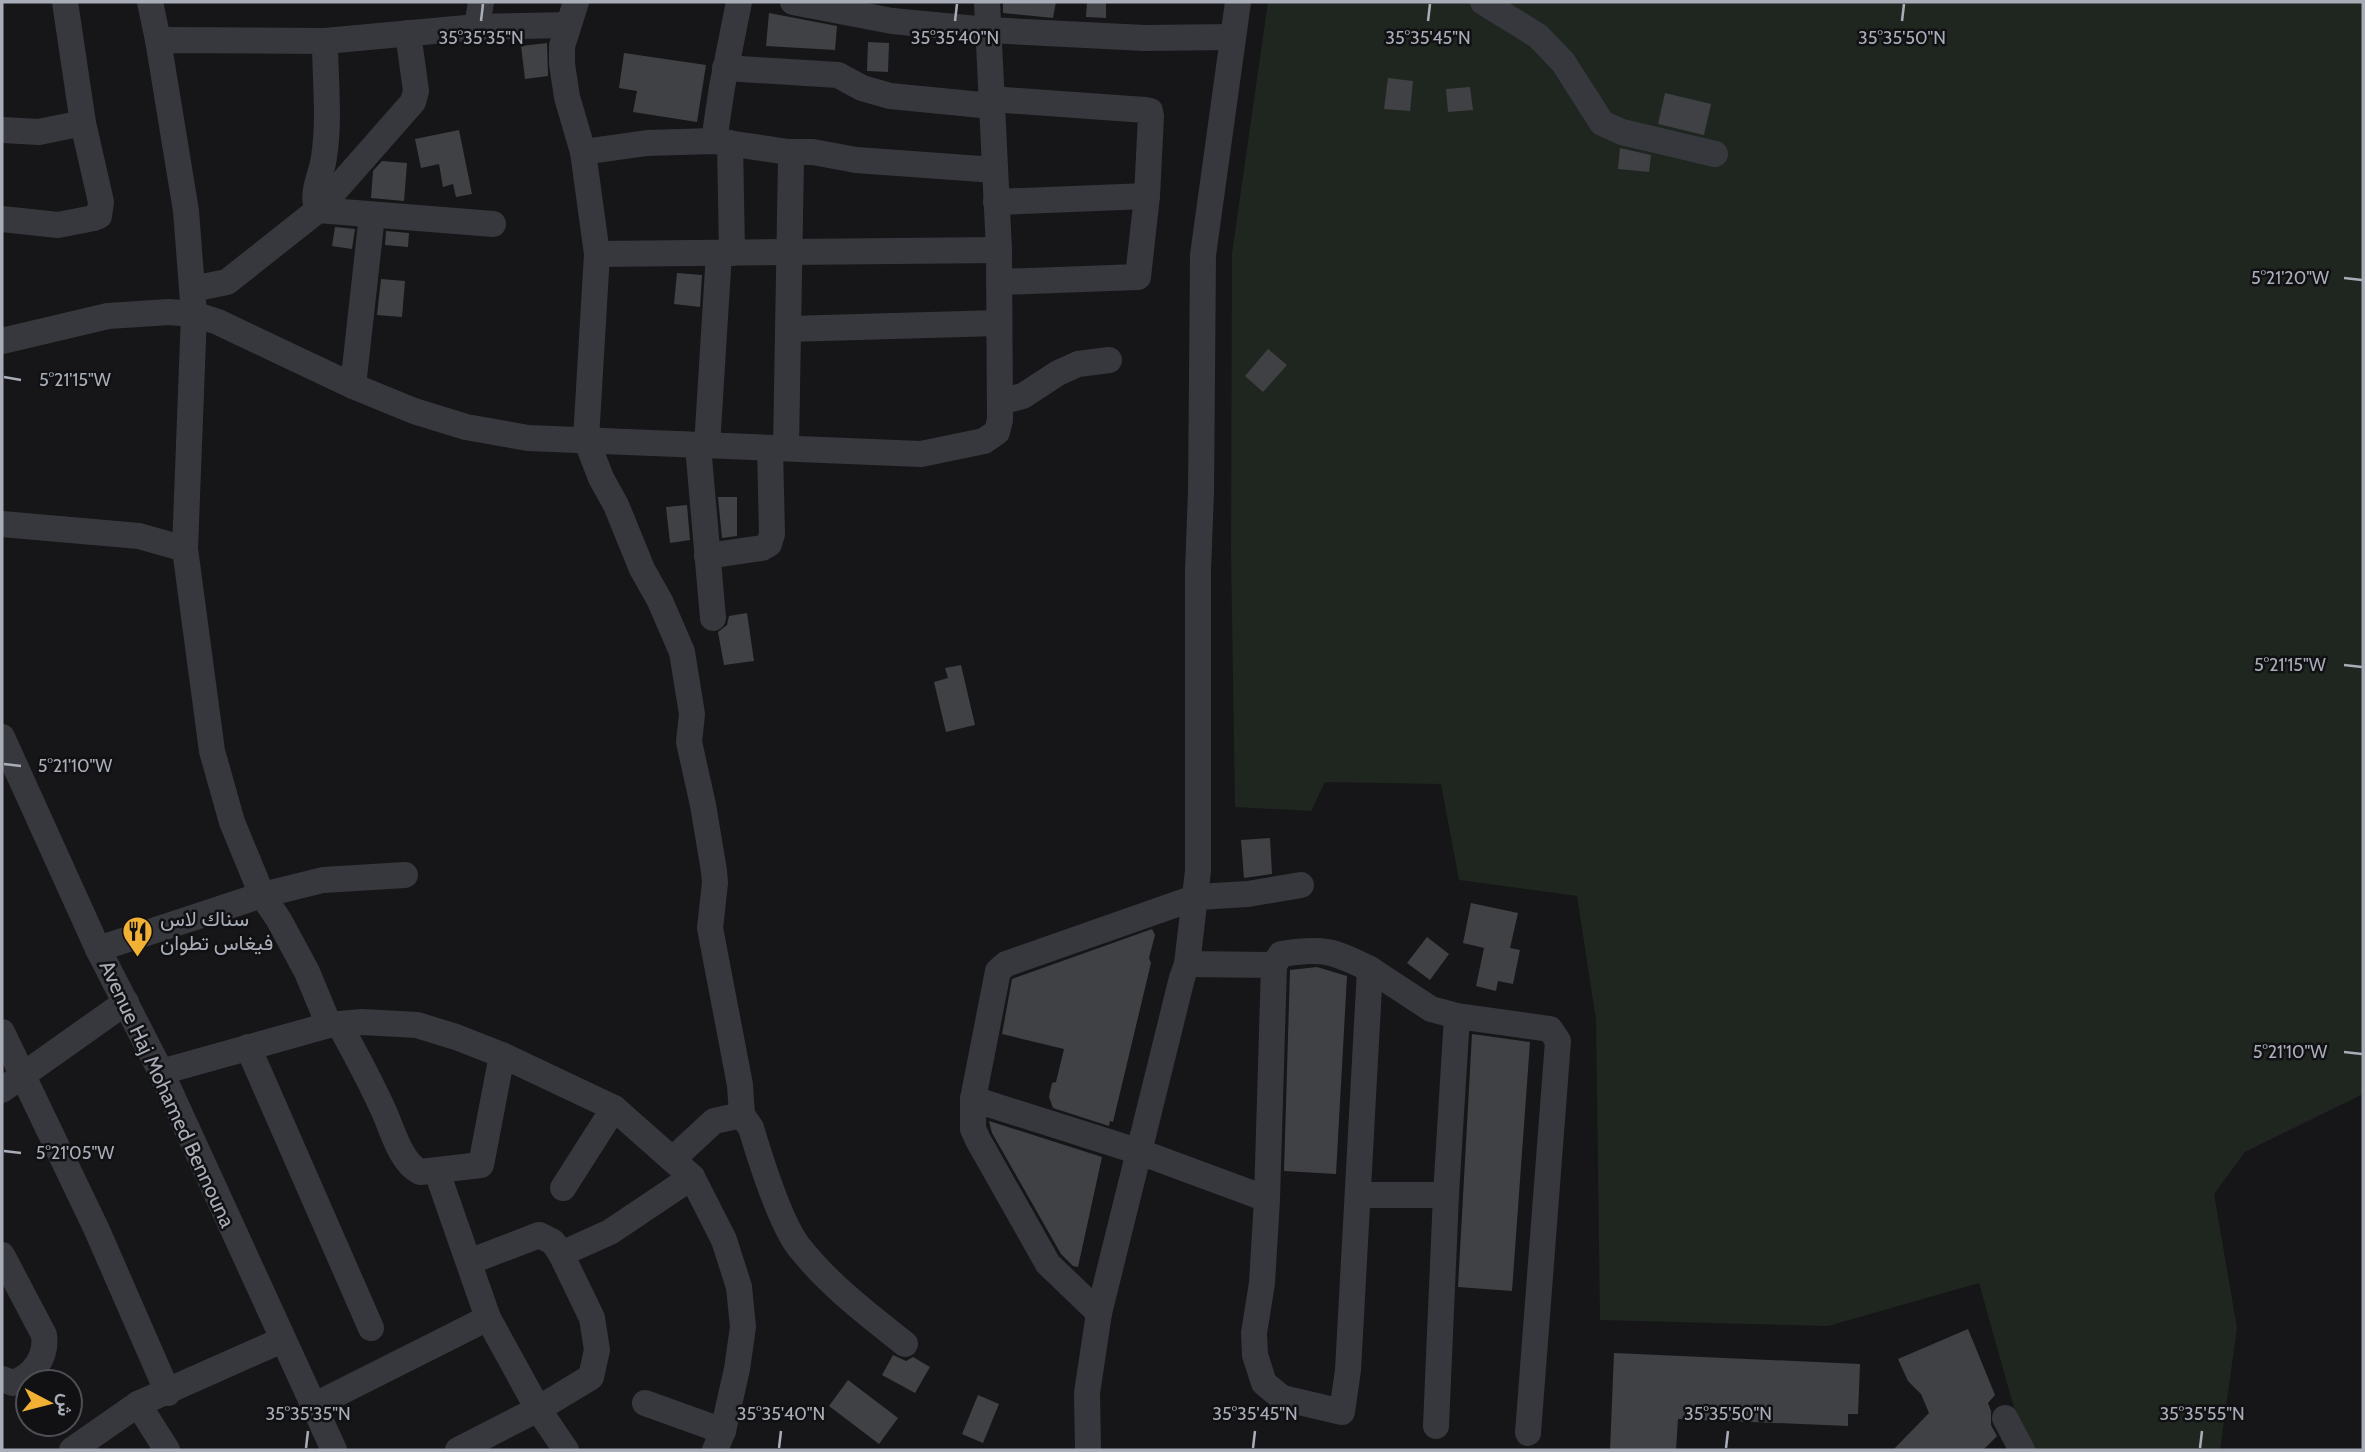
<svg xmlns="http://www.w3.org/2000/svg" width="2365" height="1452" font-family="Cabin,Vazirmatn,sans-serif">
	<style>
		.green { fill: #1e261f }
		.building { fill: #404145 }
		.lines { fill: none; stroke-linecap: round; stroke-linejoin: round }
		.minor { stroke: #37383d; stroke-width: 26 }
		.ticks { fill: none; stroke: #a8adb8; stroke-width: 2.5 }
		.labels { text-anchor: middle; stroke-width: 5; stroke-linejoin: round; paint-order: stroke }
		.poi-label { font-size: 21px; fill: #a8adb8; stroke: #111113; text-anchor: start }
		.street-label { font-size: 21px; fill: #a8adb8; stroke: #111113 }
		.ticks-label { font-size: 18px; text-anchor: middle; fill: #a8adb8; stroke: #111113; stroke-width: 5; stroke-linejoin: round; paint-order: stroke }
	</style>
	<rect width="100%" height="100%" fill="#161618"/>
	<polygon class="green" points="1268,2 2363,2 2363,1094 2245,1152 2214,1194 2237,1328 2220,1450 2035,1450 2016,1415 1979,1283 1828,1326 1600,1320 1596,1020 1577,896 1459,880 1441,784 1325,782 1311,811 1235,807 1231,552 1232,253"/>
	<g class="building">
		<polygon points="1003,2 1056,2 1053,18 1003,13"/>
		<polygon points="1087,2 1106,2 1106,18 1086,17"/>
		<polygon points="769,13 837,26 835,50 766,46"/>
		<polygon points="868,42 889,43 888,72 867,71"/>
		<polygon points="547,43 548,76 525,79 521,46"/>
		<polygon points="624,53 706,65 697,122 633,112 637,91 619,88"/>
		<polygon points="1388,78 1413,81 1410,111 1384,109"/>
		<polygon points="1470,87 1473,110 1448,112 1446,89"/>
		<polygon points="1665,93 1711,104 1704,135 1658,124"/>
		<polygon points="459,130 472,194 456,197 453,184 443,187 439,164 421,168 415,139"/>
		<polygon points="1620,148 1651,155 1649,172 1618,169"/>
		<polygon points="382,161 407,163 404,201 371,198 373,171"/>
		<polygon points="335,227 355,229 352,249 332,246"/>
		<polygon points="386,231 409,233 408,247 385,245"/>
		<polygon points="677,273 702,275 700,307 674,304"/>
		<polygon points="381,279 405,281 402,317 377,315"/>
		<polygon points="1268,349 1287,365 1263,392 1245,376"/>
		<polygon points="718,497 737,497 737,536 722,538"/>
		<polygon points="687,505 690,540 670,543 666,507"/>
		<polygon points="747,613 754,661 724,665 718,632 727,625 729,616"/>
		<polygon points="961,665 975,725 946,732 934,682 948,678 945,668"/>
		<polygon points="1270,838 1272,874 1244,878 1241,840"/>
		<polygon points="1471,903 1518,913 1510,948 1520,950 1513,984 1498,981 1496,991 1476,986 1484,948 1463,943"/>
		<polygon points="1152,929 1155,935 1149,958 1151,963 1113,1122 1110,1121 1109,1126 1053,1108 1049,1097 1052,1083 1056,1082 1064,1049 1002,1034 1012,979"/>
		<polygon points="1427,937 1449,954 1430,980 1407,963"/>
		<polygon points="1317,967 1347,976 1336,1174 1284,1171 1290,970"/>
		<polygon points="1472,1034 1530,1042 1512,1291 1458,1287"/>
		<polygon points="989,1121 1102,1157 1078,1267 1073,1266 1061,1254 992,1133"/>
		<polygon points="1968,1329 1995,1395 1988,1403 1991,1411 1991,1425 1997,1436 1983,1450 1893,1450 1929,1413 1921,1394 1908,1381 1898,1359"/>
		<polygon points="1614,1353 1860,1364 1858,1414 1848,1414 1848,1426 1678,1419 1676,1450 1610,1450"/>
		<polygon points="893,1355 906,1361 913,1357 930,1367 915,1393 882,1375"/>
		<polygon points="848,1380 898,1418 879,1444 829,1406"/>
		<polygon points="978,1395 999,1404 983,1443 962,1434"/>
	</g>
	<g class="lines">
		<g class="minor">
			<polyline points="150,2 158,40"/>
			<polyline points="576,2 562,46 562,64 567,97 583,152 597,254 586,439 601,478 616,505 642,569 660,601 682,652 692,714 689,742 703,805 714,871 715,883 710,928 740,1085 742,1115"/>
			<polyline points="793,2 892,21 988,30 1144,38 1232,37"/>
			<polyline points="1483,2 1538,36 1563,62 1602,123 1622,132 1715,154"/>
			<polyline points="477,27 481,2"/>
			<path d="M325 41C325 79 330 119 324 157 322 175 310 193 318 210L493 224"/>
			<polyline points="725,68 838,75 862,88 890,96 992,106"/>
			<polyline points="991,99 1145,110 1150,111 1151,116 1147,196 1138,277 999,282"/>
			<polyline points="2,130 39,132 83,123"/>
			<polyline points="714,141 722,87 739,2"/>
			<polyline points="730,143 732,253"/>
			<polyline points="583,152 647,143 714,141 788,152 813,152 856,160 995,170"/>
			<polyline points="996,202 1147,196"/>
			<polyline points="2,219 58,225 94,218 99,216 101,202 83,123 65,2"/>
			<polyline points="597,254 999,250"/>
			<polyline points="192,289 227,282 318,210 413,102 416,91 408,33"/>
			<polyline points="788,329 999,323"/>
			<polyline points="2,341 108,316 169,312 194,314 218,322 353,386 414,411 466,427 528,438 921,454 984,441 997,432 1000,420 999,250 987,2"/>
			<polyline points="353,386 372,215"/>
			<polyline points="1000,402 1023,396 1058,373 1078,364 1109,360"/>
			<polyline points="698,446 713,618"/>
			<polyline points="707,446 719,253"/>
			<polyline points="786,448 791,159 788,152"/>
			<polyline points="2,524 139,536 185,549"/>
			<polyline points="707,556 762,548 769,544 772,534 770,448"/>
			<polyline points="2,737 98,949 161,1072 334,1450"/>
			<polyline points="98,949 262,895 323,880 405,875"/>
			<path d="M1187 964 1274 965 1281 954C1323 947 1333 951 1370 969L1348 1370 1342 1412 1282 1398 1264 1383 1255 1355 1254 1333 1262 1283 1267 1199 1274 965"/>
			<polyline points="1370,969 1431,1009 1457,1016 1550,1029 1558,1041 1528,1433"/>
			<path d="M339 1024C354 1051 369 1079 382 1107 392 1127 399 1161 420 1172L481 1165 502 1055"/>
			<polyline points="329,1025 307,972 279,920 262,895 232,822 212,751 185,549 194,314 186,211 158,40 325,41 477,27 568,25"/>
			<polyline points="2,1032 96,1228 168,1393"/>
			<polyline points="248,1047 371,1328"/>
			<polyline points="161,1072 329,1025 362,1022 417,1025 456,1037 502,1055 614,1108 692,1177 724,1240 739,1287 743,1327 737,1369 723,1431 715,1450"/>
			<polyline points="2,1090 126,1002"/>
			<polyline points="973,1099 973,1129 978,1140 1048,1264 1099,1313"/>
			<path d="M673 1159 714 1121 742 1115 751 1128C760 1158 781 1224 799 1247 829 1285 867 1314 905 1344"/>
			<polyline points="437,1172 488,1318 538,1409 566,1450"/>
			<polyline points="563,1188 614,1108"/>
			<polyline points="1358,1195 1446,1195"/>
			<polyline points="1267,1199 1140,1152 973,1099 998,971 1006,964 1197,897 1248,894 1301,885"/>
			<polyline points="561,1254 610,1232 692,1177"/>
			<path d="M2 1255 44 1335C47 1356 34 1376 13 1383L2 1379"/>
			<polyline points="645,1403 723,1431"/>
			<polyline points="138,1404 167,1450"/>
			<polyline points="313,1406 488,1318"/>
			<polyline points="2005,1418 2022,1450"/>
			<polyline points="1436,1426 1446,1195 1457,1016"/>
			<polyline points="72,1450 138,1404 282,1340"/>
			<polyline points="458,1450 538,1409 591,1377 597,1350 592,1318 561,1254 553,1242 539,1235 469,1262"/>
			<polyline points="1088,1450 1087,1393 1099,1313 1182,978 1187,964 1198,871 1198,571 1201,492 1203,255 1238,2"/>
		</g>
	</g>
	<path class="ticks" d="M481 21 483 4M955 21 957 4M1428 21 1430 4M1902 21 1904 4M2344 278 2362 280M4 377 21 380M2344 665 2362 667M4 764 21 766M2344 1052 2362 1054M4 1151 21 1153M306 1448 308 1431M779 1448 781 1431M1253 1448 1255 1431M1726 1448 1728 1431M2200 1448 2202 1431"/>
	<defs>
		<symbol id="restaurant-pin" viewBox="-11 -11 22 30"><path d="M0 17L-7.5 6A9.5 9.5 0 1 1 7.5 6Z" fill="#f2b134" stroke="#111113"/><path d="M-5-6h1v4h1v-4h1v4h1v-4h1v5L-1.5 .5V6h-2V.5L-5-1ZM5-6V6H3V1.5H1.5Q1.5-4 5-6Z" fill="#111"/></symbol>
	</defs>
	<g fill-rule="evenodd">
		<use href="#restaurant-pin" x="120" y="914" width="35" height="47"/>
	</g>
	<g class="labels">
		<g class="poi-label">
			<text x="160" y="926">سناك لاس<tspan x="160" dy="24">فيغاس تطوان</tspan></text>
		</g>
		<g class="street-label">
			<text transform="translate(167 1094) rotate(65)" y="7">Avenue Haj Mohamed Bennouna</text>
		</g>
	</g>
	<g class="ticks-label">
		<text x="481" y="44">35°35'35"N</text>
		<text x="955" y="44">35°35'40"N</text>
		<text x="1428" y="44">35°35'45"N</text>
		<text x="1902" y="44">35°35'50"N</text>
		<text x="2290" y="284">5°21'20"W</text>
		<text x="75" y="386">5°21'15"W</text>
		<text x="2290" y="671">5°21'15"W</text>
		<text x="75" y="772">5°21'10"W</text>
		<text x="2290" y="1058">5°21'10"W</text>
		<text x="75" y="1159">5°21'05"W</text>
		<text x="308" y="1420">35°35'35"N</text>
		<text x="781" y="1420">35°35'40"N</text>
		<text x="1255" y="1420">35°35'45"N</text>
		<text x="1728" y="1420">35°35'50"N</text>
		<text x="2202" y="1420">35°35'55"N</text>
	</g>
	<rect width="2365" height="1452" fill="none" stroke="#a8adb8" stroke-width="7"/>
	<g transform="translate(49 1403) rotate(97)"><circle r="33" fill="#111113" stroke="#4d4f55" stroke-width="2"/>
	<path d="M0-5L12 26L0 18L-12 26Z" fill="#f2b134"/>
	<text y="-10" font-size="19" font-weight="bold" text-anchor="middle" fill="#a8adb8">ش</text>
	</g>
</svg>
